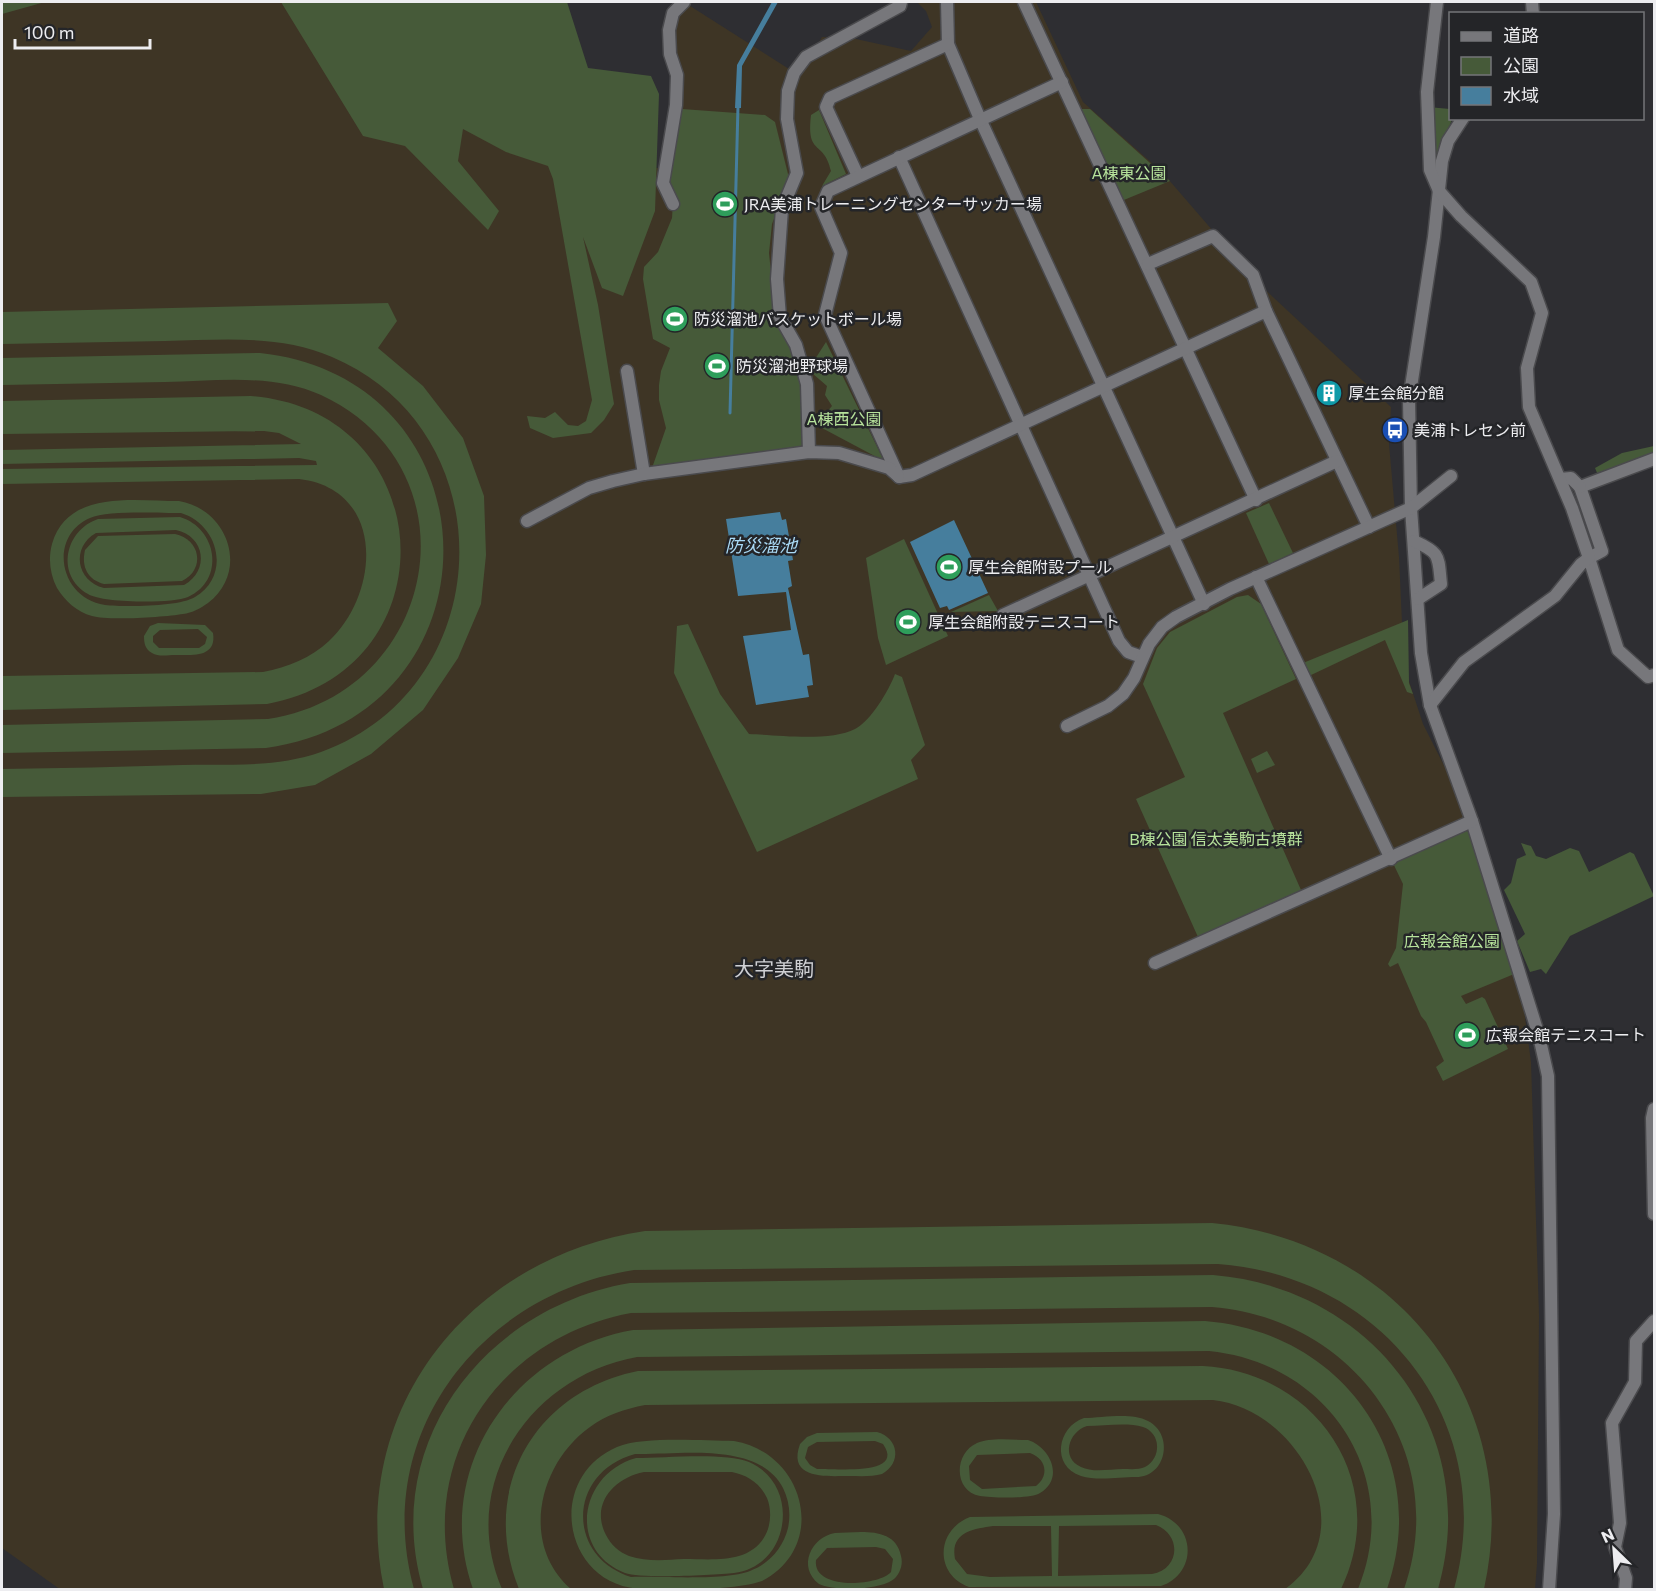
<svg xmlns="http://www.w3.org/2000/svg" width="1656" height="1591" font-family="Commissioner,'Noto Sans JP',sans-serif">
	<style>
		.commercial { fill: #3e3525 }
		.green { fill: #465a39; fill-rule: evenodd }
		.water { fill: #467e9d }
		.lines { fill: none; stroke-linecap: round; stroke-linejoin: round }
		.stream { stroke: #467e9d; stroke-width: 3 }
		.minor-casing { stroke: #4a4a4d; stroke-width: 15 }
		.minor { stroke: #77777b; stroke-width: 12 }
		.labels { text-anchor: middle; stroke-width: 5; stroke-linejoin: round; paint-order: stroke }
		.park-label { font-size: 16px; fill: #b6e29b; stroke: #242528 }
		.poi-label { font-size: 16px; fill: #ededf0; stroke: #242528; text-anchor: start }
		.water-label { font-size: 18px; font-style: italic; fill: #aadaf6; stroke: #242528 }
		.quarter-label { font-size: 20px; fill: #cfd0d4; stroke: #242528 }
	</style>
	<rect width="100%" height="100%" fill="#2e2e32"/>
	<polygon class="commercial" points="2,2 407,2 558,150 663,169 673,142 669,30 687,4 800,76 822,37 856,39 911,51 932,27 926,11 917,2 1036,2 1083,102 1162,172 1258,283 1391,407 1389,444 1399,557 1404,666 1423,724 1472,821 1519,972 1531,1062 1539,1315 1537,1564 1535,1589 61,1590 2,1548"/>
	<g class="green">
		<polygon points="2,2 45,2 2,14"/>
		<polygon points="281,2 567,2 588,68 651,76 659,94 655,211 623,296 602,288 583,237 598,305 614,404 604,420 591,433 553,438 530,428 527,416 545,418 555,412 568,425 578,426 586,421 592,400 553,179 548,166 506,152 463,129 458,161 499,211 488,230 405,146 363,136"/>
		<polygon points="1428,107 1450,109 1452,119 1436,165"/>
		<polygon points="682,109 765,115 775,122 791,186 778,208 772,224 769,253 776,321 793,353 804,392 802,445 799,450 652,468 666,428 659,400 659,385 661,371 670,348 653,339 643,279 644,267 658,252 672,218 673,202 663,181 676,113"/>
		<polygon points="1075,109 1090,109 1170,181 1119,202"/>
		<path d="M819 110 846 174 822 186 831 171C824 139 806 157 811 115Z"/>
		<path d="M388 303 397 321 378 348 423 386 463 438 484 496 486 555 481 604 458 658 423 710 371 754 315 785 261 794 2 797V769C62 768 122 767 182 765 229 764 276 768 321 752 500 687 507 431 332 357 279 334 221 340 165 341 110 342 56 343 2 344V312Z"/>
		<polygon points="826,342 884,461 822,428 819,421 832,406 825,395 827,386 812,373 810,367"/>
		<path d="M260 353C501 379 506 714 266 748L2 753V725L268 719C439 693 480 469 321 395 272 373 216 381 165 382 110 383 56 384 2 385V358Z"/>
		<path d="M251 396C441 411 454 670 267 704L2 710V676L263 672C288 667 311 658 329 641 381 592 385 489 299 479L2 484V469L317 465 316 461 299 458 2 464V450L301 444 279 433 264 431 2 434V401Z"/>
		<polygon points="1654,446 1654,459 1600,480 1595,468 1622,453"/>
		<path d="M179 501C228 509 250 571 208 603 201 608 192 613 183 614 165 617 108 621 92 616 77 612 65 601 57 588 50 574 48 559 52 544 68 489 135 501 179 501ZM181 513C218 524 232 575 195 597 179 607 124 607 105 605 60 599 47 537 90 518 107 510 159 513 181 513Z"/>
		<polygon points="1269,503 1293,553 1269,564 1246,513"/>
		<path d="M180 517C217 528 226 580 188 597 172 604 102 603 88 594 55 575 65 530 98 519ZM176 530C205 536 210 571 184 585L104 588C76 581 71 547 96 533Z"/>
		<path d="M175 534C200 539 206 569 182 581L104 584C88 580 81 567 85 550L98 536Z"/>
		<polygon points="904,539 948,636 886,665 878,638 866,558"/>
		<polygon points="989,595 998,611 951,612"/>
		<polygon points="1248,595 1261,604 1296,679 1223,713 1301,890 1198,937 1136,799 1185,777 1143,684 1157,648 1170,632 1237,597"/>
		<polygon points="1408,620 1409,683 1413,694 1407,692 1385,640 1309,676 1303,663"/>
		<path d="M158 623 205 625 213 633C217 658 192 655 175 655 168 655 158 657 152 653 145 649 144 643 144 636L150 626ZM198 629 207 637 205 644 199 648H159L153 642V636L160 630Z"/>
		<path d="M688 624 720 694 749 734C776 735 831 742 855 729 871 721 889 690 895 674L902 677 925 745 911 760 918 779 757 852 674 673 677 626Z"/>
		<polygon points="1267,751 1275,765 1257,773 1251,759"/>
		<polygon points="1472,821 1519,972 1461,996 1466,1004 1482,997 1485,999 1508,1049 1443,1081 1436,1067 1444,1061 1426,1022 1421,1016 1398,963 1390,967 1388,964 1396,948 1403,884 1391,859"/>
		<polygon points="1521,843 1531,846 1536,856 1546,859 1570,848 1579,851 1589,872 1630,852 1634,854 1654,896 1570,936 1546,974 1541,969 1530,972 1517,941 1525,934 1504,890 1511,883 1517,859 1526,855"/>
		<path d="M1212 1223C1398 1241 1525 1403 1484 1589H1454C1499 1425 1385 1276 1218 1264L634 1270C481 1293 371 1434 414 1589H384C347 1410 469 1257 645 1231Z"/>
		<path d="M1213 1275C1373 1288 1483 1432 1438 1589H1404C1452 1452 1353 1318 1212 1307L631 1313C500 1337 416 1458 454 1589H423C380 1442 486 1307 630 1283Z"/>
		<path d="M1205 1321C1342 1332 1433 1457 1387 1589H1358C1404 1476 1328 1363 1209 1351L637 1357C530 1376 457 1484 502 1589H473C431 1469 513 1351 633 1330Z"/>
		<path d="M1203 1366C1317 1372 1392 1483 1341 1589H1285C1366 1531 1298 1409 1213 1400L645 1405C625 1409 606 1415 590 1427 538 1464 520 1545 571 1589H519C479 1491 533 1392 638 1371Z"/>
		<path d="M1084 1418C1102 1418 1131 1412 1148 1421 1174 1434 1167 1477 1136 1477 1120 1477 1097 1481 1081 1476 1051 1466 1057 1427 1084 1418ZM1087 1426C1104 1426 1127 1422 1143 1427 1161 1433 1162 1458 1145 1467 1139 1470 1130 1469 1123 1469 1110 1469 1093 1473 1081 1467 1061 1458 1068 1432 1087 1426Z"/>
		<path d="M877 1432C899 1438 902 1463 882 1474 872 1477 859 1476 848 1476 827 1476 787 1480 800 1444L807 1437 817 1433ZM875 1441 883 1444C906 1477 833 1468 817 1469L810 1465 805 1458 808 1447 817 1442Z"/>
		<path d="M1028 1440C1050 1447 1065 1478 1040 1493 1031 1499 992 1498 980 1496 953 1491 954 1453 977 1443 991 1437 1012 1440 1028 1440ZM1030 1453C1047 1459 1049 1476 1036 1486L982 1489 970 1480 969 1466 977 1455Z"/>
		<path d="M734 1441C805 1453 829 1546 762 1581 732 1591 679 1589 645 1589 564 1589 543 1479 617 1447 644 1436 703 1441 734 1441ZM635 1454C679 1455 759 1441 783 1488 789 1500 791 1514 788 1528 783 1548 769 1564 750 1571 725 1581 660 1576 631 1577 565 1556 568 1472 635 1454Z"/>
		<path d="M636 1458C664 1458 725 1452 749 1462 801 1484 791 1566 734 1573 715 1575 641 1579 625 1573 567 1550 579 1474 636 1458ZM644 1472H732C747 1475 760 1483 767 1498 771 1508 771 1519 768 1529 755 1565 714 1559 684 1559 666 1560 647 1562 629 1556 619 1552 611 1545 606 1535 590 1504 614 1478 644 1472Z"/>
		<path d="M1158 1514C1196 1524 1198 1573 1161 1586L969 1587C934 1574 936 1530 970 1517ZM1156 1525C1182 1535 1180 1569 1152 1574L1058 1576 1059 1526ZM993 1526H1051L1052 1576 990 1577 967 1574 955 1559C950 1532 973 1529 993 1526Z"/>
		<path d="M835 1533C857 1533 895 1525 901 1556 903 1563 901 1571 896 1577 885 1591 833 1591 819 1584 797 1567 811 1537 835 1533ZM876 1547 885 1549 893 1559 891 1572C879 1586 812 1591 816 1560L827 1548Z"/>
	</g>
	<g class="water">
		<polygon points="772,2 778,2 742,66 741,108 735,108 737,65"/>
		<polygon points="780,512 782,520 786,519 793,560 788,561 792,586 788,588 803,655 809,654 813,685 807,686 809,697 756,705 743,636 791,630 786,592 738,596 726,519"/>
		<polygon points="954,520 988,593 949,610 947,606 940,608 910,542"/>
	</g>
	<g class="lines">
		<polyline class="stream" points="730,413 738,106"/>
		<defs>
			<g id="minor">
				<polyline points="947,2 948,44 980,119 1204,604"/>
				<polyline points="1024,2 1256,500"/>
				<polyline points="1532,2 1533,14"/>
				<polyline points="1463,118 1448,141 1442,161 1434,237 1409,400 1411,508 1421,653 1430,705 1472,821 1539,1036 1548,1076 1554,1514 1549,1590"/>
				<polyline points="899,157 1119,641 1128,652 1142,657"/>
				<polyline points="858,176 826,107 830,98 948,44"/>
				<polyline points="673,204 663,183 676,105 677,75 670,54 669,30 673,13 684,2"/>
				<polyline points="1148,264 1213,236 1253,275 1266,311 1369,527"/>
				<polyline points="627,371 644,474"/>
				<polyline points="809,452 807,384 796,345 780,317 777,279 782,209 797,173 787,119 788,91 794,73 806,57 900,6 901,2"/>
				<polyline points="1654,459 1580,487 1602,551 1589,558 1618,650 1648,677 1654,675"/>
				<polyline points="899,477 825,315 841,253 821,207 828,191 1062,82"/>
				<polyline points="899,477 912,475 1266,311"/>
				<polyline points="1560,479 1571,478 1580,487"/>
				<polyline points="527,521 589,488 613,481 644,474 809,452 839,453 889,468 898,476"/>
				<path d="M1414 541C1441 553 1438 556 1441 584L1418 599"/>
				<polyline points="1256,577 1391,859"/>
				<polyline points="1003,615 1337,461"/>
				<polyline points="1430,705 1464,662 1555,596 1581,564 1589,558 1572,508 1529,407 1527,368 1542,313 1531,282 1461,216 1439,191 1430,170 1427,92 1437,2"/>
				<polyline points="1067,726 1108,706 1123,694 1134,678 1149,644 1162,627 1176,617 1230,589 1411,508 1451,476"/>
				<polyline points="1155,963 1472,821"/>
				<polyline points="1654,1109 1652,1118 1654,1214"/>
				<polyline points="1625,1590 1626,1578 1615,1547 1620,1523 1612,1423 1635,1382 1636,1341 1654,1321"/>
			</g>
		</defs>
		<use href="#minor" class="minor-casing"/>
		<use href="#minor" class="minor"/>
	</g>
	<defs>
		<symbol id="stadium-disc" viewBox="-11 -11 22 22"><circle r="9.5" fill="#2e9e5b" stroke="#242528"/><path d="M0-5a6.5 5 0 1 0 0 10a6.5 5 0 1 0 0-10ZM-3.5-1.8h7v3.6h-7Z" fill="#fff"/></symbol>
		<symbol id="building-disc" viewBox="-11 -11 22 22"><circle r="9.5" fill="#0f9aa8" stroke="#242528"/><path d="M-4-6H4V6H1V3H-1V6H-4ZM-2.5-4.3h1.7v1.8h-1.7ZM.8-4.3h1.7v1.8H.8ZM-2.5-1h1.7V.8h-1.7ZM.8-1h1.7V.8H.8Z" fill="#fff"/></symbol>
		<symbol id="bus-disc" viewBox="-11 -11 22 22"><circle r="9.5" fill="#1a4fb4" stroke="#242528"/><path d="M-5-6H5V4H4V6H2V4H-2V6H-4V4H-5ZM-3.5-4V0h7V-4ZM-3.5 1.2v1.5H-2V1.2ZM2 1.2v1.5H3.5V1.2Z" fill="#fff"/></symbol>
	</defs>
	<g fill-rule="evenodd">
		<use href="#stadium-disc" x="710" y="189" width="30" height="30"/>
		<use href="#stadium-disc" x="660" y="304" width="30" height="30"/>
		<use href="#stadium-disc" x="702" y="351" width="30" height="30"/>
		<use href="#building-disc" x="1314" y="378" width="30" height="30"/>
		<use href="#bus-disc" x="1380" y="415" width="30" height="30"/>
		<use href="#stadium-disc" x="934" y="552" width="30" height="30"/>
		<use href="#stadium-disc" x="893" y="607" width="30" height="30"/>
		<use href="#stadium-disc" x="1452" y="1020" width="30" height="30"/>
	</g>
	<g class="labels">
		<g class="park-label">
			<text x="1129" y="179">A棟東公園</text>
			<text x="844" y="425">A棟西公園</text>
			<text x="1216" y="845">B棟公園 信太美駒古墳群</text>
			<text x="1452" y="947">広報会館公園</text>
		</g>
		<g class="poi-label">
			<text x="744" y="210">JRA美浦トレーニングセンターサッカー場</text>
			<text x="694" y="325">防災溜池バスケットボール場</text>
			<text x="736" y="372">防災溜池野球場</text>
			<text x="1348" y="399">厚生会館分館</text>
			<text x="1414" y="436">美浦トレセン前</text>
			<text x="968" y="573">厚生会館附設プール</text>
			<text x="928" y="628">厚生会館附設テニスコート</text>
			<text x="1486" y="1041">広報会館テニスコート</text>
		</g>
		<g class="water-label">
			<text x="761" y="552">防災溜池</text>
		</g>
		<g class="quarter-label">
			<text x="774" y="976">大字美駒</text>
		</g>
	</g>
	<rect width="1656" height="1591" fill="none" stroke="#ededf0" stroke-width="6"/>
	<rect x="1449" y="12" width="195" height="108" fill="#242528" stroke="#747578" stroke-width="1.5"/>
	<rect x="1461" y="32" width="30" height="9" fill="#77777b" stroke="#747578" stroke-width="1.5"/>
	<text x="1503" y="42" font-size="18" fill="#ededf0">道路</text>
	<rect x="1461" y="57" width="30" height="18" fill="#465a39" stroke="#747578" stroke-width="1.5"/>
	<text x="1503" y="72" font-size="18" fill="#ededf0">公園</text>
	<rect x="1461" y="87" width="30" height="18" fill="#467e9d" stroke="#747578" stroke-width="1.5"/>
	<text x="1503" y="102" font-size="18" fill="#ededf0">水域</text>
	<g transform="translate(1614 1549) rotate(335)" stroke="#242528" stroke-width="4.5" paint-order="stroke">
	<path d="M0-4.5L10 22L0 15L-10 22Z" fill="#ededf0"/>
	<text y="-9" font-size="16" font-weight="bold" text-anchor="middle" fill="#ededf0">N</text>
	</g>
	<path d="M15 39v9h135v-9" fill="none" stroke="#ededf0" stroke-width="3"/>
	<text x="24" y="39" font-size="18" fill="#ededf0" stroke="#242528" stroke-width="4.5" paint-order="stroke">100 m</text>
</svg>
